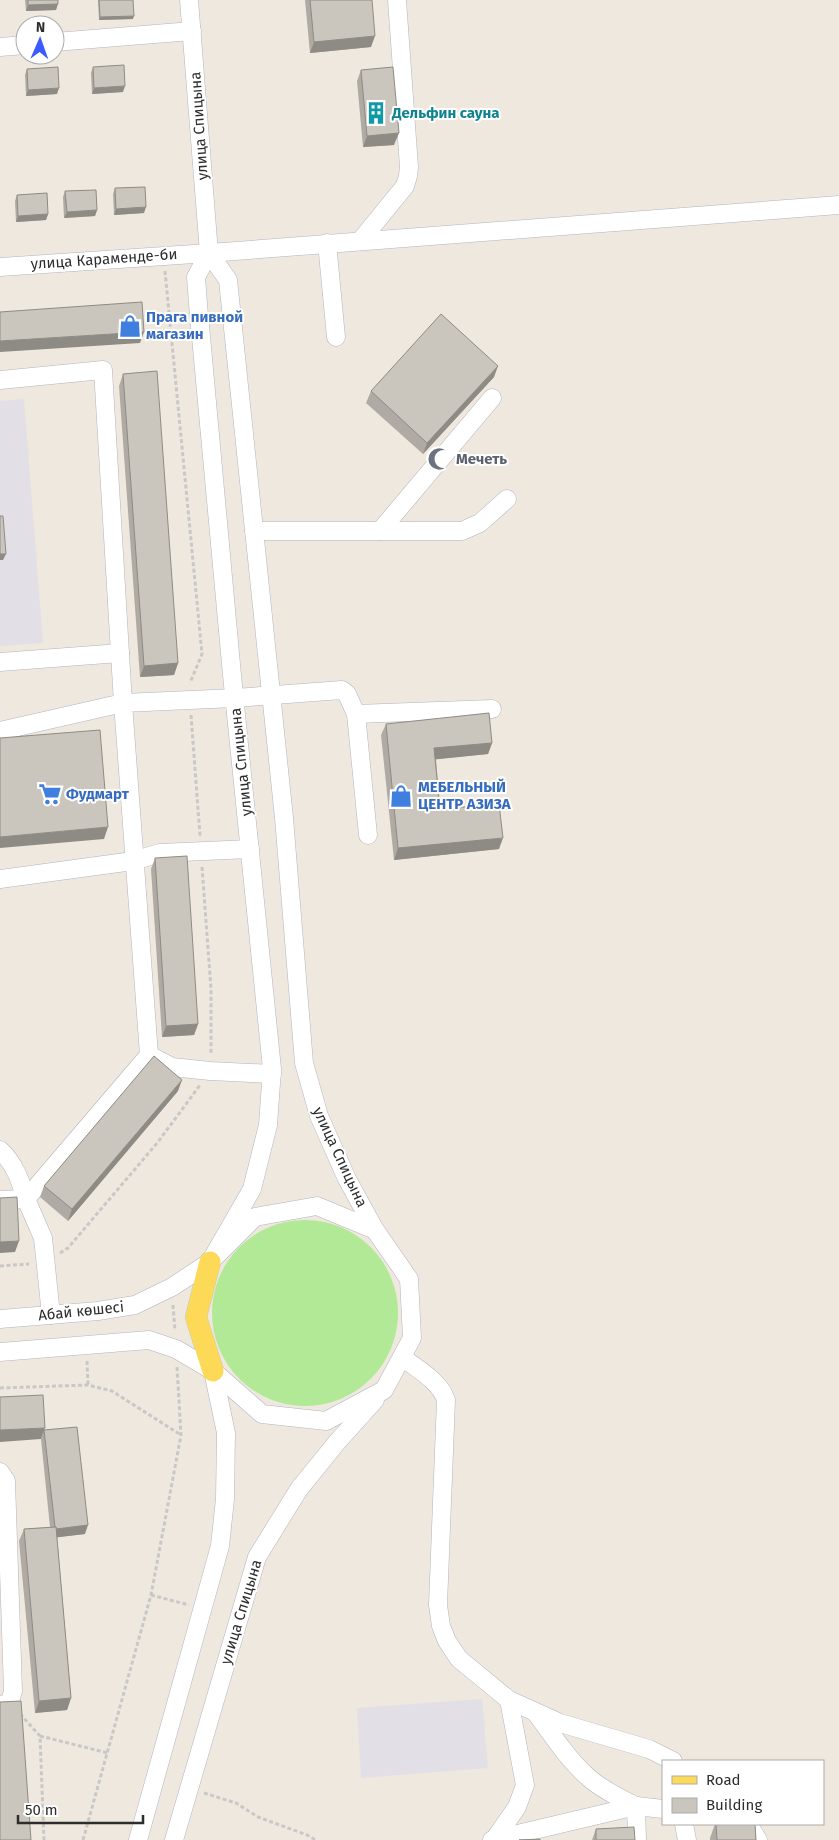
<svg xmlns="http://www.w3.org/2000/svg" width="839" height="1840" font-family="'Fira Sans',sans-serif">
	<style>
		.industrial { fill: #e2dfe7 }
		.green { fill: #b1e997 }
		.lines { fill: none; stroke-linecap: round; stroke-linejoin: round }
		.minor-casing { stroke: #b2b4c1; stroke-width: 19 }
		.major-casing { stroke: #c8c8c8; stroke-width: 22 }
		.path { stroke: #c8c8c8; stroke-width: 3; stroke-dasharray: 4 2.5; stroke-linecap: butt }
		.minor { stroke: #fff; stroke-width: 18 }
		.major { stroke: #fcda57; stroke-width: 21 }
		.wall { fill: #afaaa3 }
		.shaded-wall { fill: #8e8b84 }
		.building { fill: #cbc6bd; stroke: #8e8b84 }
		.labels { text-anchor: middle; stroke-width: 4; stroke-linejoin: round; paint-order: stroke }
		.culture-label { font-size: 15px; font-weight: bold; fill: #0d838f; stroke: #fff; text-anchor: start }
		.street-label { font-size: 15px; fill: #2d2d2d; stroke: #fff }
		.shop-label { font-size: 15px; font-weight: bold; fill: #366cbe; stroke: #fff; text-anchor: start }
		.worship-label { font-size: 15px; font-weight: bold; fill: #5b616d; stroke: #fff; text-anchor: start }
	</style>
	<rect width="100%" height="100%" fill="#efe8de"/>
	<g class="industrial">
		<polygon points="24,399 43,643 0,646 0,401"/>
		<polygon points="482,1699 488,1768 361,1778 357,1708"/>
	</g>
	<circle class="green" cx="305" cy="1313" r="93"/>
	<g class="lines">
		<defs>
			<g id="minor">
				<polyline points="189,0 209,253 196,277 198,304 232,675 272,1069 268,1125 252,1189 210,1262"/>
				<polyline points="55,42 192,31"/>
				<polyline points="0,47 25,45"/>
				<polyline points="361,240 405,186 408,176 409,167 397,0"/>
				<polyline points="327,243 336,337"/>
				<polyline points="209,253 228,280 284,818 304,1063 319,1116 347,1179 375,1230"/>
				<polyline points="0,267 209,253 839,205"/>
				<polyline points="0,380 103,370 123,703 0,731"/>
				<polyline points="254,531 462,531 480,523 507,499"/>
				<polyline points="380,531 492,398"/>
				<polyline points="0,662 120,653"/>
				<polyline points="356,714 492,709"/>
				<polyline points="0,879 133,861 160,853 250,849"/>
				<polyline points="149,1055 172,1067 210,1071 272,1074"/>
				<path d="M0 1150C15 1164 20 1180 26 1199"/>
				<polyline points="26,1199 149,1055 123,703 235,698 342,690 347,694 356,714 368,835"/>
				<polyline points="0,1200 26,1199 43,1238 51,1315"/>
				<polyline points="0,1319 98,1311 135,1305 172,1287 210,1262 255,1217 317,1206 375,1230 409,1279 412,1338 384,1390 326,1421 262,1414 213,1371 176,1349 149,1340 0,1352"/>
				<path d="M402 1357C417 1369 440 1381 446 1400L438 1605 441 1626 447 1641 459 1659 509 1700 560 1723 649 1749 673 1761"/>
				<polyline points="0,1472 6,1481 13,1691 10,1702 0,1706"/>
				<path d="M535 1712C552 1734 568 1760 589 1778 603 1790 619 1798 636 1806"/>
				<polyline points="684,1824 687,1840"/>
				<polyline points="748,1824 758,1840"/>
				<polyline points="138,1840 220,1546 225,1499 226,1433 213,1371"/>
				<polyline points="174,1840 257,1557 299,1489 338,1441 375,1400"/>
				<polyline points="492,1840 636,1806"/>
				<polyline points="494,1840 517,1807 525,1785 509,1700"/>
				<polyline points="637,1840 636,1806 663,1809"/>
			</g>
			<polyline id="major" points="210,1262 196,1317 213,1371"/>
		</defs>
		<use href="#minor" class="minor-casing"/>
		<use href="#major" class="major-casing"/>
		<g class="path">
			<polyline points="165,271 202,654 190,683"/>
			<polyline points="191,715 200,836"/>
			<polyline points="202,867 211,989 211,1055"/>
			<polyline points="60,1253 68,1248 158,1142 200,1085"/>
			<polyline points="0,1266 29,1264"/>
			<polyline points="173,1305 175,1331"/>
			<polyline points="87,1361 88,1385"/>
			<polyline points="0,1388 88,1385 112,1391 181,1435"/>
			<polyline points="151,1595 189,1605"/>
			<polyline points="20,1714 40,1736 44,1840"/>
			<polyline points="40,1736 108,1753"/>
			<polyline points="204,1793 236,1803 258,1817 307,1835 316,1840"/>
			<polyline points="83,1840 151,1595 181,1435 177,1367"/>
		</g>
		<use href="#minor" class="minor"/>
		<use href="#major" class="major"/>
	</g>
	<g class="wall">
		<polygon points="25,0 58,0 56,10 26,11"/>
		<polygon points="98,0 133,0 133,19 99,20"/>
		<polygon points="305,0 372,0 371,47 310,53"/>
		<polygon points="93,67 123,92 92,94 91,73"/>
		<polygon points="27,69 57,94 26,96 25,75"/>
		<polygon points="361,70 394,145 363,147 357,81"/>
		<polygon points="115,188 144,213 114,215 113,194"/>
		<polygon points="65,191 97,210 95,216 64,218 63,197"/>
		<polygon points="17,195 48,214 46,220 16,222 15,201"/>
		<polygon points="123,374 178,663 174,675 140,677 119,386"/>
		<polygon points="494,377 423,454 366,403 371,391"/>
		<polygon points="386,724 492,743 488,754 436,759 440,809 499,849 394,860 381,735"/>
		<polygon points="155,858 198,1024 194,1035 162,1037 151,869"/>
		<polygon points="178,1091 68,1221 40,1197 44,1186"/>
		<polygon points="44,1430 85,1534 57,1537 71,1698 67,1710 35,1713 19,1541 24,1529 50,1527 41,1439"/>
		<polygon points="715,1824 755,1824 756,1840 710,1840 710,1838"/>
		<polygon points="596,1829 635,1840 592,1840"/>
	</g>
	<g class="shaded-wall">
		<polygon points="58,4 56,10 26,11 28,5"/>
		<polygon points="134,16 133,19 99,20 100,17"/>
		<polygon points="375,36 371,47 310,53 314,42"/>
		<polygon points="125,86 123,92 92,94 94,88"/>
		<polygon points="59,88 57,94 26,96 28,90"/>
		<polygon points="399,133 394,145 363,147 367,136"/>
		<polygon points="146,207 144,213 114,215 116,209"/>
		<polygon points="97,210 95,216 64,218 67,212"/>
		<polygon points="48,214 46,220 16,222 18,216"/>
		<polygon points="144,332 140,343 0,352 0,341"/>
		<polygon points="498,366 494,377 423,454 427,443"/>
		<polygon points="0,554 6,554 3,560 0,560"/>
		<polygon points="178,663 174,675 140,677 144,666"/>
		<polygon points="492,743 488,754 430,760 434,748"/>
		<polygon points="108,827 104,839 0,848 0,837"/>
		<polygon points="503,838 499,849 394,860 398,848"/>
		<polygon points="198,1024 194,1035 162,1037 166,1026"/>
		<polygon points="182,1080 178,1091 68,1221 72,1209"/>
		<polygon points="19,1241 15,1252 0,1253 0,1242"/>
		<polygon points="45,1428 41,1439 0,1442 0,1430"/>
		<polygon points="88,1525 85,1534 52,1538 55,1529"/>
		<polygon points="71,1698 67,1710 35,1713 39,1701"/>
	</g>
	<g class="building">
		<polygon points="28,0 58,0 58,4 28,5"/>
		<polygon points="99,0 133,0 134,16 100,17"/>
		<polygon points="310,0 372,0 375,36 314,42"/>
		<polygon points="124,65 125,86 94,88 93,67"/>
		<polygon points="58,67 59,88 28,90 27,69"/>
		<polygon points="393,67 399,133 367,136 361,70"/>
		<polygon points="145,187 146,207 116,209 115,188"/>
		<polygon points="96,190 97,210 67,212 65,191"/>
		<polygon points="47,193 48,214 18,216 17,195"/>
		<polygon points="142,302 144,332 0,341 0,312"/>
		<polygon points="441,314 498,366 427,443 371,391"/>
		<polygon points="157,371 178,663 144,666 123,374"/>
		<polygon points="0,516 3,516 6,554 0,554"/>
		<polygon points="489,713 492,743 434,748 440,809 499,804 503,838 398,848 386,724"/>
		<polygon points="100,730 108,827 0,837 0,738"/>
		<polygon points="187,856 198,1024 166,1026 155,858"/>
		<polygon points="154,1056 182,1080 72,1209 44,1186"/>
		<polygon points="17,1197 19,1241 0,1242 0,1198"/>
		<polygon points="43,1395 45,1428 0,1430 0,1397"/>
		<polygon points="77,1427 88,1525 56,1529 56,1527 55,1527 44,1430"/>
		<polygon points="56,1527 71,1698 39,1701 24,1529"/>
		<polygon points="21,1701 31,1840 0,1840 0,1702"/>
		<polygon points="716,1824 755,1824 756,1840 717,1840"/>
		<polygon points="634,1827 635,1840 596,1840 596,1829"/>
		<polygon points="540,1839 540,1840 519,1840"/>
	</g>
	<defs>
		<symbol id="building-bare" viewBox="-9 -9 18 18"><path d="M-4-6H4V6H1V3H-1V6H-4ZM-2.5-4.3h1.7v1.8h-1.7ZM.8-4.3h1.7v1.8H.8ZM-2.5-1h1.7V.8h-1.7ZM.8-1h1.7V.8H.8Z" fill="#0f9aa8" stroke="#fff" stroke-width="2.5" paint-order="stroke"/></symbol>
		<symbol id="shop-bare" viewBox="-9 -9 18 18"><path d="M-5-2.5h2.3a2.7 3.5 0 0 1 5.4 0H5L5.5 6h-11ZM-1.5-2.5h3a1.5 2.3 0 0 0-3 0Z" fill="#3f7fe0" stroke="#fff" stroke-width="2.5" paint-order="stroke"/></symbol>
		<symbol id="mosque-bare" viewBox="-9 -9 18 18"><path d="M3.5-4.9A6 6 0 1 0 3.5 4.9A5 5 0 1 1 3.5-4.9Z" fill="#6b7280" stroke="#fff" stroke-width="2.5" paint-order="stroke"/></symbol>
		<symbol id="supermarket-bare" viewBox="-9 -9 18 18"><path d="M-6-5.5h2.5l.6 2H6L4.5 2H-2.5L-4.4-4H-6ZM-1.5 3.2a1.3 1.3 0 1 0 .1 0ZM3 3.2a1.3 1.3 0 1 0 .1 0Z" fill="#3f7fe0" stroke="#fff" stroke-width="2.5" paint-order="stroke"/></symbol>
	</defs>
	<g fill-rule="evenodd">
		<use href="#building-bare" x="360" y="97" width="32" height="32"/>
		<use href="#shop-bare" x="114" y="310" width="32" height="32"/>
		<use href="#mosque-bare" x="423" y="443" width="32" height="32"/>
		<use href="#supermarket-bare" x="34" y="778" width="32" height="32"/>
		<use href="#shop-bare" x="385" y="780" width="32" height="32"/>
	</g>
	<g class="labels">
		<g class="culture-label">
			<text x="392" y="118">Дельфин сауна</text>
		</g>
		<g class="street-label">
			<text transform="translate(199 126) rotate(-94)" y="5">улица Спицына</text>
			<text transform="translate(104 259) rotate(-4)" y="5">улица Караменде-би</text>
			<text transform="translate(241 762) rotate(-96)" y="5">улица Спицына</text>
			<text transform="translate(340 1157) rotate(65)" y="5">улица Спицына</text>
			<text transform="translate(81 1311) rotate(-6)" y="5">Абай көшесі</text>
			<text transform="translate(241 1612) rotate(-73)" y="5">улица Спицына</text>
		</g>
		<g class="shop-label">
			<text x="146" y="322">Прага пивной<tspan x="146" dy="17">магазин</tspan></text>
			<text x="418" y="792">МЕБЕЛЬНЫЙ<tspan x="418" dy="17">ЦЕНТР АЗИЗА</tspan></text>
			<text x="66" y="799">Фудмарт</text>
		</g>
		<g class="worship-label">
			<text x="456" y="464">Мечеть</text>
		</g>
	</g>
	<rect x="662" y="1760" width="162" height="65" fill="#ffffff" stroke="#ababab"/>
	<rect x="672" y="1776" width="25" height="8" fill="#fcda57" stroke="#ababab"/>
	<text x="706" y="1785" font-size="15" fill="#2d2d2d">Road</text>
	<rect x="672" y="1798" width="25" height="15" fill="#cbc6bd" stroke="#ababab"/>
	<text x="706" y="1810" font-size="15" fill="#2d2d2d">Building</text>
	<g transform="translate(40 40) rotate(2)"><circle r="24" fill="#ffffff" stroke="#ababab"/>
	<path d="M0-4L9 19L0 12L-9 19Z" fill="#3b5bff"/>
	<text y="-8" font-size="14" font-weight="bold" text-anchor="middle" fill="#2d2d2d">N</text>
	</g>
	<path d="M18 1815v8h125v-8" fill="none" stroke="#2d2d2d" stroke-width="2.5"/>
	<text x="25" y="1815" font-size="15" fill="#2d2d2d" stroke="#ffffff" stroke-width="4" paint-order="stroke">50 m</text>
</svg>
